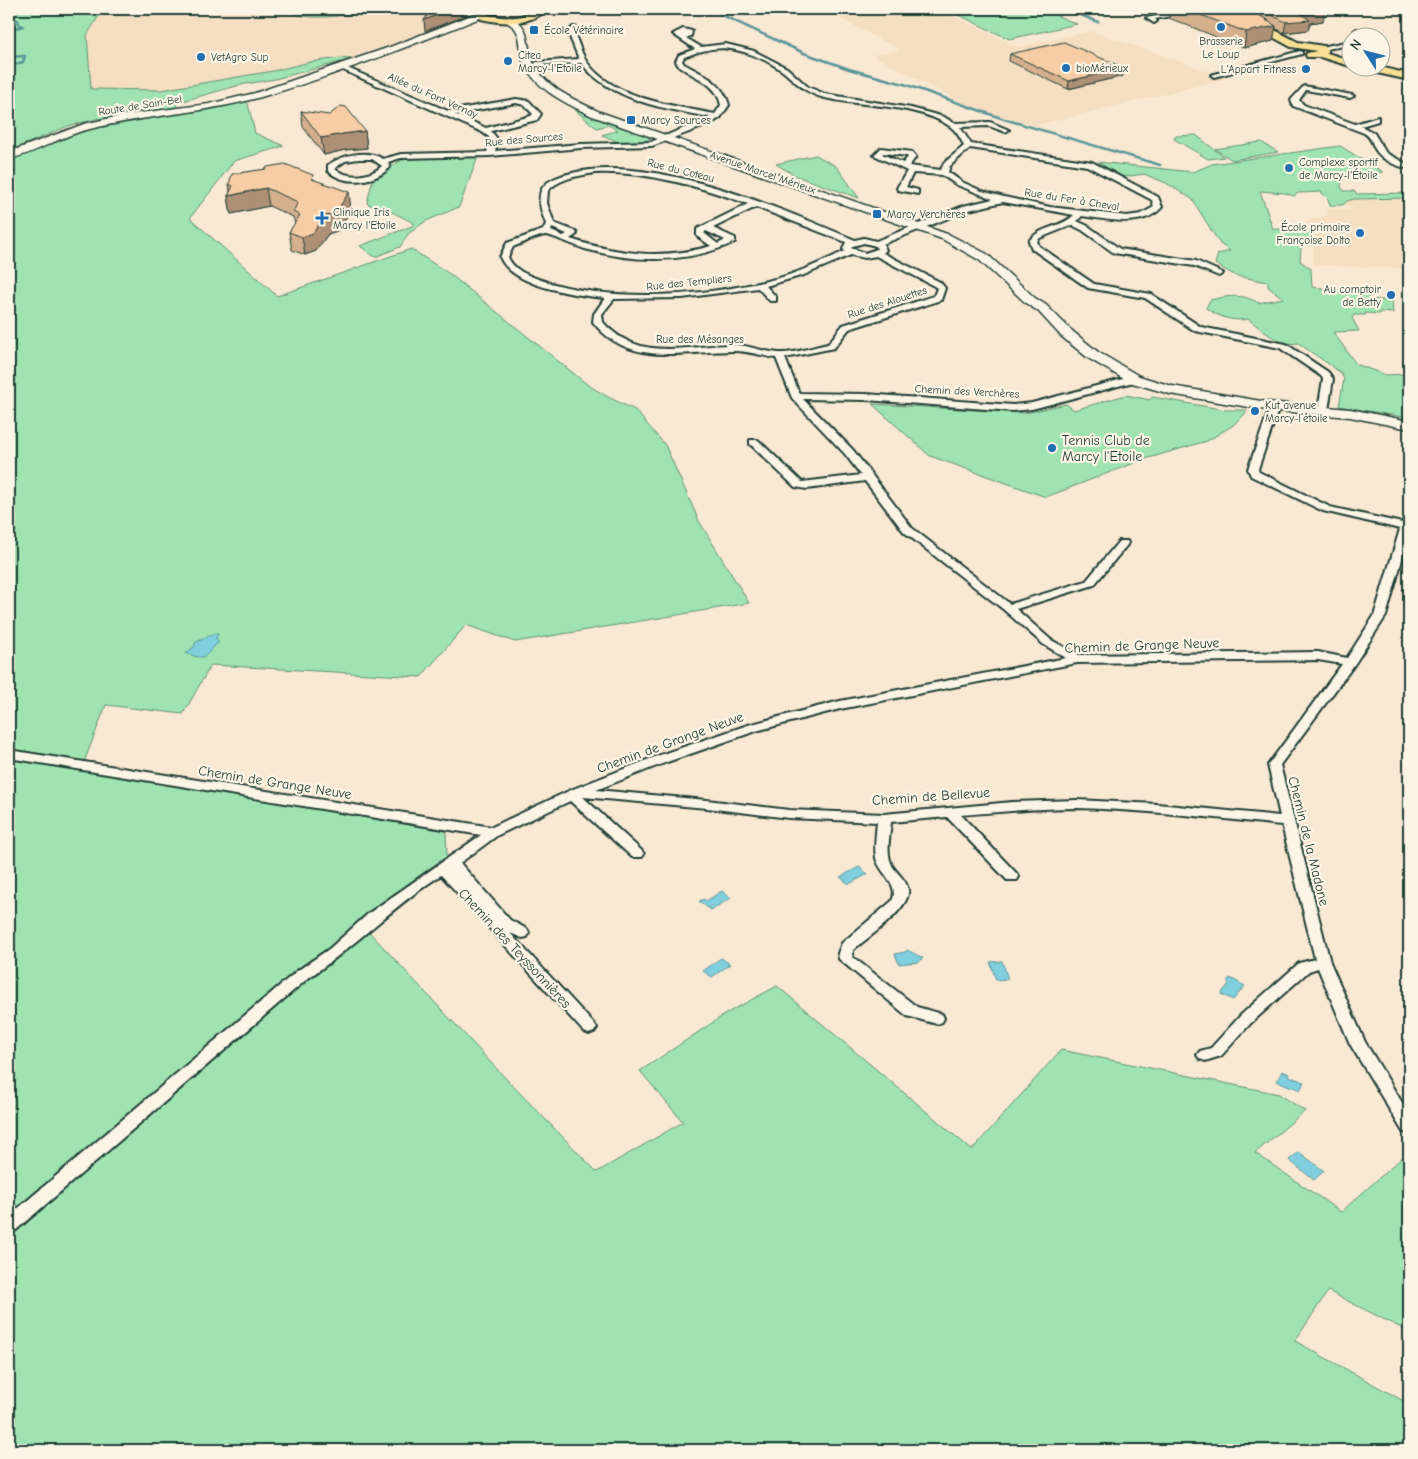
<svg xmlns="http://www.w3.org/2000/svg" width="1418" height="1459" font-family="'Comic Neue',sans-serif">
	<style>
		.built { fill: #f5dec2 }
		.green { fill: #9fe4b0; stroke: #5f9072 }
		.water { fill: #80cfde; stroke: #59959a }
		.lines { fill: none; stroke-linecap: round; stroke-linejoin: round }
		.stream { stroke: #59959a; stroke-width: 2.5 }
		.minor-casing { stroke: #1f3d34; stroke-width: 4 }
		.secondary-casing { stroke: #1f3d34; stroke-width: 3 }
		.primary-casing { stroke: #1f3d34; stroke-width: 4 }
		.minor { fill: #fcf5e5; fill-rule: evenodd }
		.secondary { fill: #fcf5e5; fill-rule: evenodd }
		.primary { fill: #fadf96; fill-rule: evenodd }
		.wall { fill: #d4b08f; stroke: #1f3d34 }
		.shaded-wall { fill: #ad9074; stroke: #1f3d34 }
		.building { fill: #f7cda6; stroke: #1f3d34 }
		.poi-dot { fill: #1f6fb2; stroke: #fcf5e5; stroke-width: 2 }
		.labels { text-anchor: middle; stroke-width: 4.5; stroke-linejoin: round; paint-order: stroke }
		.far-poi-label { font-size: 11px; fill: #1f3d34; stroke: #fcf5e5; text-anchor: start }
		.far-street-label { font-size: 11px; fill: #1f3d34; stroke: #fcf5e5 }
		.poi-label { font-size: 14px; fill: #1f3d34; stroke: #fcf5e5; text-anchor: start }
		.street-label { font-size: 14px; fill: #1f3d34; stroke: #fcf5e5 }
	</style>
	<rect width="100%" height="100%" fill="#fae9d2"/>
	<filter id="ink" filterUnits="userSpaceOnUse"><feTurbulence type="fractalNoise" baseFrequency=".02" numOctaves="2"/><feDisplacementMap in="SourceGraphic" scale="10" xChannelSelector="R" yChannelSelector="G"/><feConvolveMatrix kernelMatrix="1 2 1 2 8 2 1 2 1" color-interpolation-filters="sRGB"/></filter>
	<g filter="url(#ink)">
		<g class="built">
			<polygon points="19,9 463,9 476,13 474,16 352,61 324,65 174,99 9,92"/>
			<polygon points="822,9 939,9 1018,47 1090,31 1175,59 1226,79 1033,126 972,108 872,55 900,50"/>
			<polygon points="1409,198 1409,269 1313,265 1314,234 1312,234 1312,230 1327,231 1327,228 1314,227 1303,221 1327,216 1328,208 1350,210 1351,207 1343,205 1347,201 1354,199"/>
		</g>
		<g class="green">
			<polygon points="9,9 103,9 87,35 91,89 161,90 273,71 310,62 340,58 352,59 275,79 240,85 176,103 178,108 96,119 68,126 9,151"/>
			<path d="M285 9H391V10C382 13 373 12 364 13 340 15 306 23 285 9Z"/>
			<polygon points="946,9 1041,9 1077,24 1009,39"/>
			<polygon points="247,100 255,133 284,146 234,161 190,218 277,296 411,249 451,275 588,385 608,397 635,410 665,445 699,521 749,603 515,642 466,625 421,677 211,665 183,714 106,705 81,770 446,831 447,856 358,920 509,1082 597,1172 683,1122 640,1071 727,1013 777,986 972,1150 1061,1050 1279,1094 1305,1111 1255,1153 1341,1212 1406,1154 1409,1158 1409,1332 1328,1291 1295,1341 1409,1404 1409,1450 9,1450 9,158 77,130"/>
			<polygon points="577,109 646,135 650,139 641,143 615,143 614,142 616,141 602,135 618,130 608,125 597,128 594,126 575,110"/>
			<polygon points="1196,135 1224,157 1208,159 1174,139 1176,136"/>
			<polygon points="1261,142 1278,152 1232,160 1215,149"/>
			<path d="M1340 146 1383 172 1342 177 1341 187 1344 191H1354L1356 194 1409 193V198L1354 199 1347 201 1343 205H1330L1328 199 1321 192 1298 193 1294 196 1285 193 1260 191 1273 229 1312 230 1311 243 1306 242 1301 247 1300 261 1311 269 1312 287 1369 293V299L1392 301 1393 313 1380 312 1379 314 1365 313V315H1354L1352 318 1359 331 1333 332 1356 364 1385 375 1409 374V418L1339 406 1344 379 1340 372 1298 343C1279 347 1262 329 1248 319 1232 322 1219 317 1206 308L1210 300C1227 296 1243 293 1258 303L1283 298 1268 287V282L1236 276 1215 264 1218 254 1230 251 1220 244 1192 199 1166 183 1144 174 1123 177 1098 162 1193 172 1212 164Z"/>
			<polygon points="816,155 837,167 859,198 796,176 776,164"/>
			<path d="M478 157 459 207 426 221 408 234 400 247 375 257 360 246 412 226 414 223 382 207 377 209 367 203 373 178C390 175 391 162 406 159Z"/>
			<polygon points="1126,395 1150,400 1152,397 1226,410 1247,410 1245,414 1232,426 1207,441 1142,460 1046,497 930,456 872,404 1025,413 1066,404 1074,410"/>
		</g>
		<g class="water">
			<path d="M216 633H218L216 639 219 642C204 655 208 662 186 653L194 647 196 642Z"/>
			<polygon points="859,867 868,874 849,884 840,877"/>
			<polygon points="722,891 731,898 711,910 699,901 704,899 706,901"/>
			<polygon points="907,950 923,958 919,962 899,964 895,954 905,952"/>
			<polygon points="721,958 730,964 712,977 703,971"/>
			<polygon points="1002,961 1008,979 996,980 990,962"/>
			<polygon points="1230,978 1245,986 1233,1000 1221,994 1229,984 1227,982"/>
			<polygon points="1282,1071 1290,1074 1289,1076 1304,1082 1300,1090 1277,1081"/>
			<polygon points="1299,1152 1324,1171 1314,1180 1289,1160"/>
		</g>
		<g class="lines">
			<g class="stream">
				<polyline points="709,9 804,53 849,69 904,84 1004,119 1160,165"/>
				<polyline points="1066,9 1098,22"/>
				<polyline points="9,13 12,9"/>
				<polyline points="9,21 18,20 19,24 23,26 9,30"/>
				<polyline points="9,57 25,56 23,62 9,67"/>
			</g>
			<defs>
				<g id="minor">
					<polygon points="1193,9 1206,9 1155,19 1157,21 1154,23 1146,18"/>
					<path d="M573 27 578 28 574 32C578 42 581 52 586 61 611 98 674 106 715 114L721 105C716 81 694 79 678 65L676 61 679 55 695 49 673 34 683 29 692 31 691 36 686 38 701 47 726 44 754 51 787 68 808 87 825 94 911 108 944 117 954 123 990 122 1009 130 1005 132 989 126 960 127 971 144 1092 162 1158 197 1162 207C1143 229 1107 219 1082 216L1077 221 1088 226 1120 249 1196 261 1223 273 1219 276 1194 266 1114 253 1082 230 1072 225 1040 238 1037 241 1039 246 1094 284 1151 294 1201 327 1286 344 1328 372 1333 379 1328 410 1323 413 1318 410 1323 379 1321 376 1280 348 1195 331 1145 298 1088 288 1032 249 1029 241C1040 226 1061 228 1074 215L1003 202 969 210 883 244 886 250 883 253 940 282 945 288 941 300 849 329 834 348 785 358 799 393 866 394 1013 405 1032 403 1134 376 1137 377V381L1032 409 1013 411 866 400 803 399 853 450 912 528 1010 604 1086 581 1119 541H1127L1128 543 1127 545 1094 585 1016 609 1051 640 1079 655 1318 652 1347 658 1374 616 1400 529 1323 511 1251 476 1248 469 1271 405H1277L1279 407 1258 469 1259 472 1330 507 1402 523 1405 516 1409 515V535L1386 616 1354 665 1280 765 1330 962 1365 1042 1409 1114V1133L1403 1132 1350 1044 1318 968 1309 971 1251 1023 1221 1056 1205 1061 1200 1059 1197 1055 1200 1051 1211 1048 1241 1015 1299 963 1315 959 1282 825C1214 818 1146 810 1078 808 1039 808 1000 812 961 815L1017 874 1019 877 1017 880H1007L947 817 891 822C890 836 885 854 893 867 898 874 906 880 908 889 912 908 867 938 853 950V957L917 1007 942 1014 944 1018 942 1022 937 1024 907 1016 839 959 838 953 842 943 892 901C900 884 880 874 876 858 874 847 876 834 877 822L789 818 707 808 583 797 642 851 644 854 642 857H632L570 801 498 835 460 863 510 920 527 929 529 933 527 937 522 938 510 933 594 1024 597 1028 594 1032 589 1034 584 1032 441 875C393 906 354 947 307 979L15 1231 9 1233V1216L297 971 329 949 369 913 481 835 9 758V750L492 827 573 789 657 756 748 725 840 701 1066 658 1043 644 1004 610 904 532 865 481 807 489 795 487 750 444V440H758L802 482 861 475 845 454 792 398 776 358C762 356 748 351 734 351 684 351 629 368 593 322L594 314 605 298C576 295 512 287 500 257L507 243 543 230 546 224C535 196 536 182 568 174 650 152 779 208 855 240L864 238 876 241 963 206 993 199 957 185 942 175 913 173 906 187 918 190V194L898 190 897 188 907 171 874 155 881 148 912 152 916 157 909 166 941 170 944 163 964 146C961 139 957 132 951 127 919 104 863 107 825 98 807 94 798 84 784 72 771 62 753 54 736 50 718 45 700 51 684 57L682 61 684 64C702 74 723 82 729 105L720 118 708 125 652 146 581 148 490 156 401 158 388 162 390 167C376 183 344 186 328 171V165C343 155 366 149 383 159L401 154 487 152 490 143 489 137 482 132 343 70 342 69 345 67 448 111 516 99 529 101 541 114 537 120 491 131 498 140 495 151 581 144 651 142 710 117C665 109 612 101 581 63L535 65V63L537 62 579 59 568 32ZM516 103 524 105 533 114 531 116 486 128 455 114ZM970 148 1087 166 1152 200 1154 207 1141 214 1127 216 1050 207 1004 197 982 191 962 182 948 172 950 166ZM883 153 907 156 908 157 903 163 882 154ZM359 159H372L382 166C370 177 350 179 336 170L335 168 345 161ZM595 173C647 171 700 187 748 204L697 229V236L711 246C663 260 617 254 570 239L577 234 575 231 554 223 547 203 548 191C559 178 579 176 595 173ZM756 207 846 242 843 249 845 251C821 262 797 274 771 280 701 297 610 303 541 280 528 275 514 271 508 257L513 247C521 244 539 235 546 235 551 235 578 247 585 249 636 263 687 264 735 242V238L713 228ZM552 228 567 234 563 236 551 231ZM706 231 725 240 718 244 704 233ZM864 243 876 246 877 249 865 253 851 248 853 246ZM851 255 865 258 876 256 934 286 937 288 934 296 843 325 828 344C813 347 794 354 779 353 764 352 751 346 737 345 688 344 640 364 603 322L602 314 614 299 682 298 758 288 770 301H776V297L766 286 804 275ZM1318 660 1342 664 1268 765 1280 816 1157 804 1077 800 1012 802 884 814 789 810 707 800 596 790 667 762 756 731 840 709 1077 663Z"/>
					<polygon points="1357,29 1367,38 1360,38 1354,31"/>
					<polygon points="1350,41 1350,45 1320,50 1317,48"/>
					<polygon points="1300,51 1302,52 1302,54 1214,77 1211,75"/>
					<path d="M1304 86 1352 95 1354 96 1350 98 1306 90 1299 100 1304 105 1355 124 1378 117V121L1361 126 1374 133 1386 153 1409 165V169C1397 166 1382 161 1375 149 1372 143 1371 137 1364 133L1293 106 1291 100Z"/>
				</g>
				<g id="secondary">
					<path d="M482 11 485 12V16C412 45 337 75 261 97 205 113 147 115 90 129 62 135 37 153 9 159V152L84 124 124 115 209 104 255 93 390 47Z"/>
					<path d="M509 17C532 24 525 45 533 62 545 88 575 100 600 112L950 235 987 254 1035 298 1046 305 1071 330 1098 352 1139 376 1172 386 1267 402 1350 409 1409 421V429L1350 417 1267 410 1170 394 1129 382 1088 358 1061 336 1038 311 1027 304 979 260 942 239 592 116C566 103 535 90 523 61 519 51 522 39 516 30 514 26 508 24 505 20Z"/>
				</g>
				<g id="primary">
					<path d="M480 9H490L487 12 489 15C498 17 508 18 517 17 530 14 532 8 547 9 530 26 503 24 481 19L477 12Z"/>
					<polygon points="1222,9 1234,9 1298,42 1324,46 1328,51 1327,53 1350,60 1350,66 1320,57 1307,57 1306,55 1307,53 1317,51 1291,47"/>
					<polygon points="1380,67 1409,74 1409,80 1364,70 1363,68"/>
				</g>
			</defs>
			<use href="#minor" class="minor-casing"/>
			<use href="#secondary" class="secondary-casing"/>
			<use href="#primary" class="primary-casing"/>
			<use href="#minor" class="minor"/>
			<use href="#secondary" class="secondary"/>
			<use href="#primary" class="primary"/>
		</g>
		<g class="wall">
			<polygon points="1171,9 1321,9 1323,21 1310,23 1308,30 1284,33 1275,28 1273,41 1244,48 1169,18"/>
			<polygon points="1010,54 1124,68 1123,76 1068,89 1009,61"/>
			<polygon points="301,111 365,131 367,148 345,150 324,155 303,127"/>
			<polygon points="266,169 314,179 351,210 337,231 328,234 316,251 305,255 292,250 289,232 295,224 293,217 269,206 231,214 228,196 230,192 229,184"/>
		</g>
		<g class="shaded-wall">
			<polygon points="453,9 467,9 467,15 425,31 424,20"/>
			<polygon points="1325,11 1323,21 1310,23 1308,30 1284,33 1286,22 1301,14"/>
			<polygon points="1268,20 1266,28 1276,26 1273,41 1244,48 1246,32"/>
			<polygon points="1124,68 1123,76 1068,89 1069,81"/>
			<polygon points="365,131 367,148 345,150 324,155 321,138 343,134"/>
			<polygon points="266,188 269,206 231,214 228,196"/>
			<polygon points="349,192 351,210 337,231 328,234 316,251 305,255 302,237 325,216"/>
		</g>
		<g class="building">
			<polygon points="432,9 453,9 424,20"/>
			<polygon points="1185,9 1247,9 1268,20 1266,20 1276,26 1246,32"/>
			<polygon points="1259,9 1321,9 1325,11 1301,14 1310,20 1286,22"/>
			<polygon points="1064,42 1124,68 1069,81 1010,54"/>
			<polygon points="341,106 346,107 365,131 343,134 321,138 301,111 329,115"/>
			<polygon points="285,164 313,175 312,179 349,192 335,214 325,216 313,233 302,237 289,232 300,215 293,212 298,202 266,188 228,196 233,186 229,184 232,174 266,169 267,167"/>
		</g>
	</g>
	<g class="poi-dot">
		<circle cx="1221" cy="27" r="5"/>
		<rect x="529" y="25" width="10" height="10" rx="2.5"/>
		<circle cx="201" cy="57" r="5"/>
		<circle cx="508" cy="61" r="5"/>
		<circle cx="1066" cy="68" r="5"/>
		<circle cx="1306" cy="69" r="5"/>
		<rect x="626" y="115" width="10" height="10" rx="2.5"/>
		<circle cx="1289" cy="168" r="5"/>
		<rect x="872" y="209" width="10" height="10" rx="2.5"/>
		<path d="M319.5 210.5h5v5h5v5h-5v5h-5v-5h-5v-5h5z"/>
		<circle cx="1360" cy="233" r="5"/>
		<circle cx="1391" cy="295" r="5"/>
		<circle cx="1255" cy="411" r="5"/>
		<circle cx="1052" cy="448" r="5"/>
	</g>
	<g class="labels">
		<g class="far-poi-label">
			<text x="544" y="34">École Vétérinaire</text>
			<text x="1221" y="45" text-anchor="middle">Brasserie<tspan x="1221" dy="13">Le Loup</tspan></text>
			<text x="518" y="59">Citea<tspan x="518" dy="13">Marcy-l'Etoile</tspan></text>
			<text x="211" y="61">VetAgro Sup</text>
			<text x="1076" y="72">bioMérieux</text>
			<text x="1296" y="73" text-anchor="end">L'Appart Fitness</text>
			<text x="641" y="124">Marcy Sources</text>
			<text x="1299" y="166">Complexe sportif<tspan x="1299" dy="13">de Marcy-l'Étoile</tspan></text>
			<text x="333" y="216">Clinique Iris<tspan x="333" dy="13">Marcy l'Etoile</tspan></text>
			<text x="887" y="218">Marcy Verchères</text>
			<text x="1350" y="231" text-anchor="end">École primaire<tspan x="1350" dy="13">Françoise Dolto</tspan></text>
			<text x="1381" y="293" text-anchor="end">Au comptoir<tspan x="1381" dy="13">de Betty</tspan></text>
			<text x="1265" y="409">Kut avenue<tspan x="1265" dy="13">Marcy-l’étoile</tspan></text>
		</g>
		<g class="far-street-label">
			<text transform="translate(433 95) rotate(24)" y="4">Allée du Font Vernay</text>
			<text transform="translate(140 105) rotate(-9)" y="4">Route de Sain-Bel</text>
			<text transform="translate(524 139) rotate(-5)" y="4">Rue des Sources</text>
			<text transform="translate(681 170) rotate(14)" y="4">Rue du Coteau</text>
			<text transform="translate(763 172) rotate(19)" y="4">Avenue Marcel Mérieux</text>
			<text transform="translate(1072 199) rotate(9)" y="4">Rue du Fer à Cheval</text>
			<text transform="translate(689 282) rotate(-6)" y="4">Rue des Templiers</text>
			<text transform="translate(887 302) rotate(-18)" y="4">Rue des Alouettes</text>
			<text x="700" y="343">Rue des Mésanges</text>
			<text transform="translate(967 391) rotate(3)" y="4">Chemin des Verchères</text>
		</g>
		<g class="poi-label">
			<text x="1062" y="445">Tennis Club de<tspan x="1062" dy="16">Marcy l'Etoile</tspan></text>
		</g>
		<g class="street-label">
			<text transform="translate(1142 645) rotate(-2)" y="5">Chemin de Grange Neuve</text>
			<text transform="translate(670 742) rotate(-20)" y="5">Chemin de Grange Neuve</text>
			<text transform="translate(275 782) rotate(9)" y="5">Chemin de Grange Neuve</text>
			<text transform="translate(931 796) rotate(-4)" y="5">Chemin de Bellevue</text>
			<text transform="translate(1309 841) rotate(76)" y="5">Chemin de la Madone</text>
			<text transform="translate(515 948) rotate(47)" y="5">Chemin des Teyssonnières</text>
		</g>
	</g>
	<rect width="1418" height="1459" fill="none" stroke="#fcf5e5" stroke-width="30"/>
	<rect x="15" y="15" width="1388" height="1429" fill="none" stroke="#1f3d34" stroke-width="2" filter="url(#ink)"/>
	<g transform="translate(1366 52) rotate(306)"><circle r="24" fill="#fcf5e5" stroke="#a4ab9e"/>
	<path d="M0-4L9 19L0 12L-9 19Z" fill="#1f6fb2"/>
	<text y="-8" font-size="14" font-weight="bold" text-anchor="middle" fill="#1f3d34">N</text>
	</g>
</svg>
